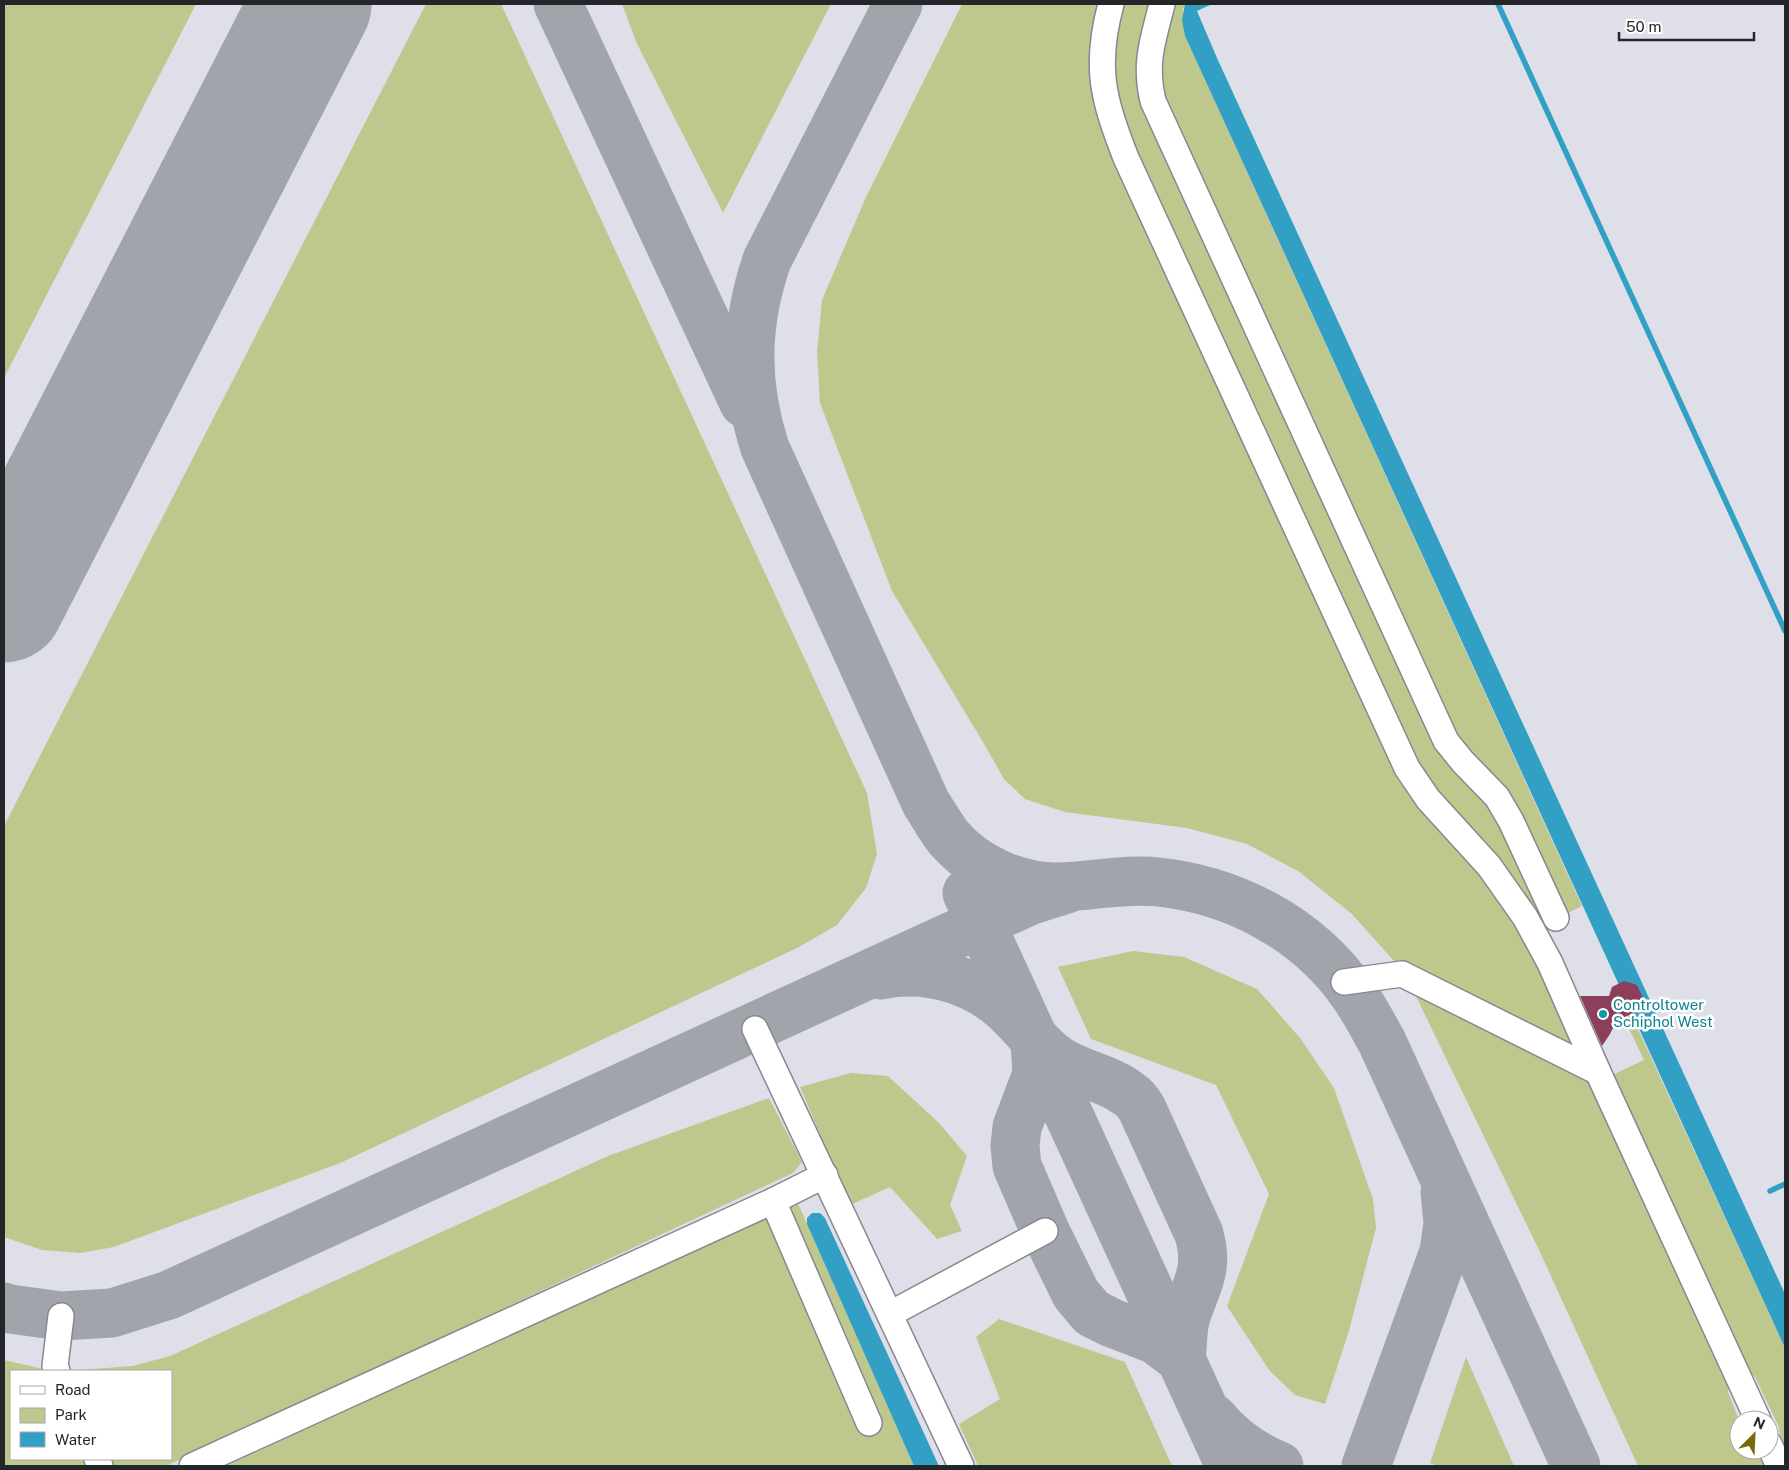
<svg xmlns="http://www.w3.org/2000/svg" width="1789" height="1470" font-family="'Public Sans',sans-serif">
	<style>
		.green { fill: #bec78c }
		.water { fill: #32a0c4 }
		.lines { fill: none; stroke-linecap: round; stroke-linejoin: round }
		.stream { stroke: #32a0c4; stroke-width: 5.5 }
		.taxiway { stroke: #a2a4ab; stroke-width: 49 }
		.runway { stroke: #a2a4ab; stroke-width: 121 }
		.building { fill: #8c3f5b }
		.minor-casing { stroke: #878891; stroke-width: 28 }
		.minor { stroke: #fff; stroke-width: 25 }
		.culture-dot { fill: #0f9aa8; stroke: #fff; stroke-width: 2 }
		.labels { text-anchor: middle; stroke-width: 5; stroke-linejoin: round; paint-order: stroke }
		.culture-label { font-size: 15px; fill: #0d838f; stroke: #fff; text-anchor: start }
	</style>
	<rect width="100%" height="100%" fill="#dedfe9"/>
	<g class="green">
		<polygon points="4,4 196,4 4,378"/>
		<polygon points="426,4 501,4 867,793 877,854 866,888 837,925 799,947 340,1163 114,1247 80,1253 42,1250 4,1237 4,826"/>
		<polygon points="622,4 831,4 723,213 637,44"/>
		<polygon points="962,4 1099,4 1093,63 1399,767 1497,888 1584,1054 1393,960 1352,914 1298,871 1247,844 1187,828 1065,812 1025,799 1004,779 983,742 892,591 820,403 817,352 822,300 866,197"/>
		<polygon points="1120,4 1156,4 1146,108 1485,791 1553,920 1539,926 1433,795 1119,118 1111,38"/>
		<polygon points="1168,4 1185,4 1183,9 1185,36 1582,906 1562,916 1463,752 1162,96 1159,47"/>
		<polygon points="1133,951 1184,957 1257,989 1300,1038 1334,1088 1373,1199 1376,1228 1348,1334 1325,1404 1295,1395 1269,1370 1227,1306 1269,1194 1216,1085 1091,1039 1058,967"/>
		<path d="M1412 988 1589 1080 1730 1375 1728 1392 1739 1420V1450C1756 1450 1764 1449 1771 1466H1638L1539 1250Z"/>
		<polygon points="1622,1014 1631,1014 1785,1348 1785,1461 1782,1453 1779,1427 1755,1377 1741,1366 1608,1077 1644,1060"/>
		<polygon points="851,1073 888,1076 939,1123 967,1156 950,1205 962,1231 937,1239 890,1187 850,1205 800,1087"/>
		<polygon points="769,1098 802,1162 793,1173 166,1466 111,1466 107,1459 171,1459 171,1371 66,1371 133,1366 170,1356 608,1156"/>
		<polygon points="796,1199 914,1466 227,1466 752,1217"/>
		<polygon points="999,1319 1125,1362 1172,1466 978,1466 959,1424 1000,1399 976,1337"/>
		<polygon points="1466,1357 1514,1466 1437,1466 1430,1463"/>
		<polygon points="4,1360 52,1371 11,1371 11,1459 92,1459 95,1466 4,1466"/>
	</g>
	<g class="water">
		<polygon points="1185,4 1212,4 1197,11 1217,58 1785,1294 1785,1348 1185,36 1182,20"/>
		<polygon points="812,1213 820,1213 825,1218 939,1466 914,1466 807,1224 807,1218"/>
	</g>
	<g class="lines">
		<g class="stream">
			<polyline points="1498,4 1785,631"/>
			<polyline points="1770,1191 1785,1184"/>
		</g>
		<g class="taxiway">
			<polyline points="558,4 744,403"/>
			<path d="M898 4 767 260C745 324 744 383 765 448L926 803C934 815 940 827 949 838 975 868 1017 887 1057 887 1091 887 1124 878 1158 882 1235 890 1308 929 1353 993 1364 1008 1373 1026 1382 1042L1576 1466"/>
			<polyline points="967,893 1230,1466"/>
			<path d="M880 975C929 965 981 981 1015 1018 1030 1033 1041 1049 1058 1060 1081 1075 1109 1078 1130 1095 1135 1098 1139 1104 1142 1109L1199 1234C1209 1270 1197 1283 1186 1316 1182 1329 1183 1345 1181 1359"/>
			<polyline points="1035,1041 1037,1074 1017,1127 1015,1146 1017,1166 1045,1231 1076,1294 1092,1313 1112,1323 1156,1340 1181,1359"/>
			<polyline points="4,1307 10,1309 61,1316 112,1313 169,1295 1029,901 1067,889"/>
			<path d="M1213 1418C1231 1440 1252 1455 1279 1466"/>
			<polyline points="1366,1466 1444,1252 1448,1223 1445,1192"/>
		</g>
		<polyline class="runway" points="4,602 311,4"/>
	</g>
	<polygon class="building" points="1624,981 1637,985 1643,998 1639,1011 1617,1020 1610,1034 1602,1046 1580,996 1609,996 1612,987"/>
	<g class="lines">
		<defs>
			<g id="minor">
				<path d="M1111 4C1094 67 1103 99 1126 158L1407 768 1428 799 1489 866 1525 917 1550 963 1598 1072 1758 1420"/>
				<path d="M1162 4C1153 41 1144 62 1153 101L1446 741 1463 762 1497 797 1511 821 1556 918"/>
				<polyline points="1344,982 1402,974 1598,1072"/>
				<polyline points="755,1029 961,1466"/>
				<polyline points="773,1201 869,1423"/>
				<polyline points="890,1314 1045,1231"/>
				<polyline points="57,1371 55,1366 61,1316"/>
				<polyline points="1769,1444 1779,1466"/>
				<polyline points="97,1459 100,1466"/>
				<polyline points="192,1466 773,1201 825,1175"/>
			</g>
		</defs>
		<use href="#minor" class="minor-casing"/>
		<use href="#minor" class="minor"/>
	</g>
	<circle class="culture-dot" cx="1603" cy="1014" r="5"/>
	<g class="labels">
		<g class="culture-label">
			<text x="1613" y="1010">Controltower<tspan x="1613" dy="17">Schiphol West</tspan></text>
		</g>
	</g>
	<rect width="1789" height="1470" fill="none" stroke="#252629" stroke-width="10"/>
	<rect x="10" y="1370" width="162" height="90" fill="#ffffff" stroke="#a8a8a9"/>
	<rect x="20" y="1386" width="25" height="8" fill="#ffffff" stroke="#a8a8a9"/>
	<text x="55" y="1395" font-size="15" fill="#252629">Road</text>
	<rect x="20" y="1408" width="25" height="15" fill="#bec78c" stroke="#a8a8a9"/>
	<text x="55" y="1420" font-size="15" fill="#252629">Park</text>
	<rect x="20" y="1432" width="25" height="15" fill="#32a0c4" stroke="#a8a8a9"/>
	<text x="55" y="1445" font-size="15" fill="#252629">Water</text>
	<g transform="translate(1754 1435) rotate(24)"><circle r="24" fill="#ffffff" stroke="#a8a8a9"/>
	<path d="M0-4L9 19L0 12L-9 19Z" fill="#766d08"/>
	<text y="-8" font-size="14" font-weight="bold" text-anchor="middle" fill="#252629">N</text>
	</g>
	<path d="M1619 32v8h135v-8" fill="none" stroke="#252629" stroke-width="2.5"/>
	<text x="1626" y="32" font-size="15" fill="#252629" stroke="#ffffff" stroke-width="4" paint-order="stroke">50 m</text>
</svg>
